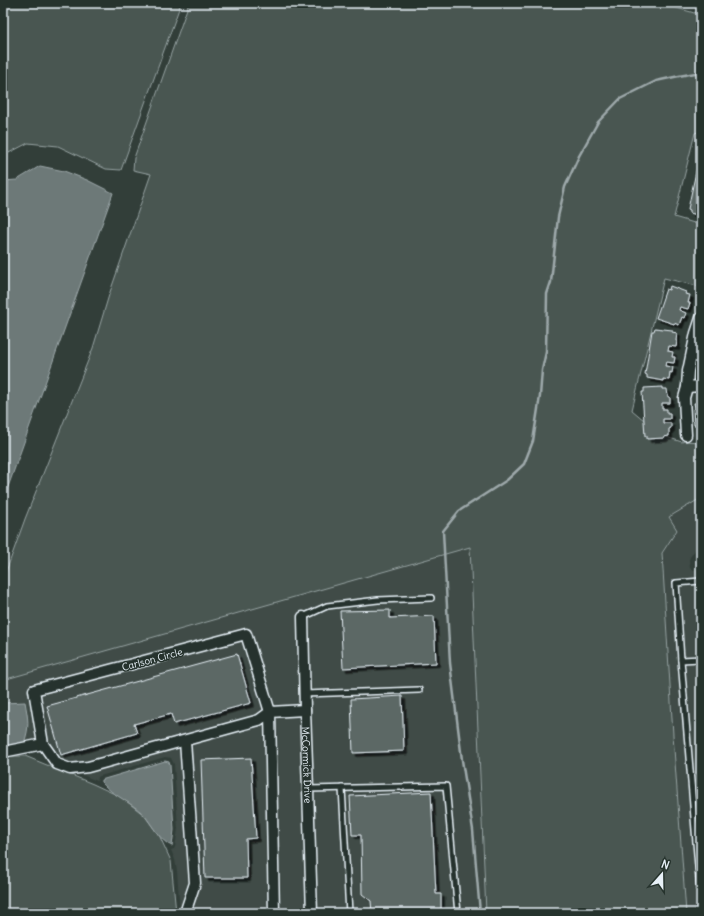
<svg xmlns="http://www.w3.org/2000/svg" width="704" height="916" font-family="Delius,sans-serif">
	<style>
		.built { fill: #3f4b46 }
		.green { fill: #495651; stroke: #98a4a4 }
		.water { fill: #6d7978; stroke: #9ea9ab }
		.lines { fill: none; stroke-linecap: round; stroke-linejoin: round }
		.stream { stroke: #9ea9ab; stroke-width: 2.5 }
		.building { fill: #5c6865; stroke: #e8f1f8; filter: url(#shadow) }
		.service-casing { stroke: #e8f1f8; stroke-width: 8 }
		.minor-casing { stroke: #e8f1f8; stroke-width: 13 }
		.service { stroke: #26332d; stroke-width: 5 }
		.minor { stroke: #26332d; stroke-width: 10 }
		.labels { text-anchor: middle; stroke-width: 3; stroke-linejoin: round; paint-order: stroke }
		.street-label { font-size: 10px; fill: #e8f1f8; stroke: #26332d }
	</style>
	<defs>
		<filter id="shadow"><feDropShadow dx="3.5" dy="3.5" stdDeviation="0" flood-color="#0009"/></filter>
	</defs>
	<rect width="100%" height="100%" fill="#323e39"/>
	<filter id="ink" filterUnits="userSpaceOnUse"><feTurbulence type="fractalNoise" baseFrequency=".025" numOctaves="2"/><feDisplacementMap in="SourceGraphic" scale="8" xChannelSelector="R" yChannelSelector="G"/><feConvolveMatrix kernelMatrix="1 2 1 2 8 2 1 2 1" color-interpolation-filters="sRGB"/></filter>
	<g filter="url(#ink)">
		<g class="built">
			<polygon points="701,498 701,542 690,557 689,560 690,568 692,570 701,569 701,913 686,913 673,735 662,553 677,530 669,517"/>
			<polygon points="470,547 483,865 486,913 316,913 313,788 309,709 307,611 298,613 300,705 273,706 250,632 245,629 33,685 29,692 37,740 24,743 25,702 3,703 3,680"/>
			<polygon points="243,640 265,710 257,716 87,762 71,764 60,760 47,742 39,694"/>
			<polygon points="300,715 304,789 307,913 279,913 275,716"/>
			<polygon points="266,721 270,913 190,913 199,885 190,745 259,725"/>
			<polygon points="180,747 190,883 180,912 177,871 175,860 171,850 174,849 175,847 178,829 174,764 171,758 165,757 100,776 98,777 97,781 78,773 92,771"/>
		</g>
		<g class="green">
			<polygon points="3,3 181,3 121,170 106,169 58,146 28,143 3,156"/>
			<polygon points="189,3 659,3 691,12 694,13 701,10 701,131 695,133 674,217 701,225 701,287 664,278 632,410 663,436 682,442 684,441 701,442 701,498 669,517 677,530 662,553 673,735 686,913 486,913 470,547 3,680 3,580 25,519 93,348 109,295 151,174 133,170 134,158"/>
			<polygon points="11,756 25,756 93,784 121,797 144,815 160,837 171,861 176,913 3,913 3,760"/>
		</g>
		<g class="water">
			<polygon points="40,166 64,171 87,180 113,193 3,501 3,181 17,180"/>
			<path d="M25 702C28 719 30 726 24 743L3 747V703Z"/>
			<path d="M165 761 169 762 170 765 174 830 172 846C161 842 152 825 145 816 137 807 125 801 115 794 110 791 105 786 101 782V780Z"/>
		</g>
		<g class="lines">
			<polyline class="stream" points="480,913 473,830 462,760 450,663 443,531 459,511 507,480 524,464 533,441 540,396 542,370 546,352 547,294 551,282 558,217 565,187 579,156 598,122 620,99 656,81 679,76 701,72"/>
		</g>
		<g class="building">
			<polygon points="700,163 701,164 701,216 690,213 690,210 688,209 697,167 699,167"/>
			<polygon points="670,286 686,292 685,294 690,295 688,303 690,303 688,309 680,307 679,310 686,313 684,318 682,317 679,325 674,323 674,324 656,318 666,289 669,290"/>
			<polygon points="655,328 672,330 672,332 677,333 676,341 677,341 676,347 669,346 668,351 673,352 672,357 675,357 674,363 666,362 665,366 673,367 672,373 670,372 669,380 663,379 663,381 647,378 647,375 645,374 652,331 654,331"/>
			<polygon points="662,387 662,389 667,389 668,397 670,397 670,403 662,403 662,409 667,409 667,413 670,413 670,419 663,419 663,423 671,423 671,428 669,429 669,436 664,437 664,438 647,439 647,436 645,436 642,392 644,392 644,388"/>
			<polygon points="694,403 701,403 701,427 698,427 698,425 694,425 693,409 695,408"/>
			<polygon points="390,610 390,618 434,616 436,663 343,668 340,611"/>
			<polygon points="237,654 251,703 174,724 171,714 134,724 137,733 61,755 47,706"/>
			<polygon points="402,696 404,751 353,753 351,699"/>
			<polygon points="251,758 256,838 246,839 247,878 205,878 201,760"/>
			<polygon points="431,792 436,894 441,894 441,913 372,913 371,901 362,894 361,835 352,835 350,796"/>
			<polygon points="211,908 223,913 209,913"/>
		</g>
		<g class="lines">
			<defs>
				<g id="service">
					<polyline points="701,581 676,583 681,660 701,903"/>
					<polyline points="303,617 327,606 378,600 431,598"/>
					<polyline points="681,660 701,659"/>
					<polyline points="304,694 419,690"/>
					<polyline points="342,788 349,913"/>
					<polyline points="308,789 446,786 458,913"/>
				</g>
				<g id="minor">
					<polyline points="687,387 701,386"/>
					<polyline points="686,435 684,398 687,387 688,371 696,333 701,318"/>
					<path id="s1" d="M303 617 305 710 308 789 312 913"/>
					<polyline points="185,741 195,883 185,913"/>
					<polyline points="3,752 43,744"/>
					<polyline points="274,913 270,712 246,634 34,690 43,744 57,764 70,769 88,767 259,720 270,712 305,710"/>
				</g>
			</defs>
			<use href="#service" class="service-casing"/>
			<use href="#minor" class="minor-casing"/>
			<use href="#service" class="service"/>
			<use href="#minor" class="minor"/>
		</g>
	</g>
	<g class="labels">
		<g class="street-label">
			<text transform="translate(152 659) rotate(-15)" y="4">Carlson Circle</text>
			<text dy="4" stroke="none"><textPath href="#s1" startOffset="148">McCormick Drive</textPath></text>
		</g>
	</g>
	<rect width="704" height="916" fill="none" stroke="#26332d" stroke-width="16"/>
	<rect x="8" y="8" width="688" height="900" fill="none" stroke="#e8f1f8" stroke-width="1.5" filter="url(#ink)"/>
	<g transform="translate(662 874) rotate(20)" stroke="#26332d" stroke-width="3" paint-order="stroke">
	<path d="M0-3L7 15L0 10L-7 15Z" fill="#e8f1f8"/>
	<text y="-6" font-size="11" font-weight="bold" text-anchor="middle" fill="#e8f1f8">N</text>
	</g>
</svg>
